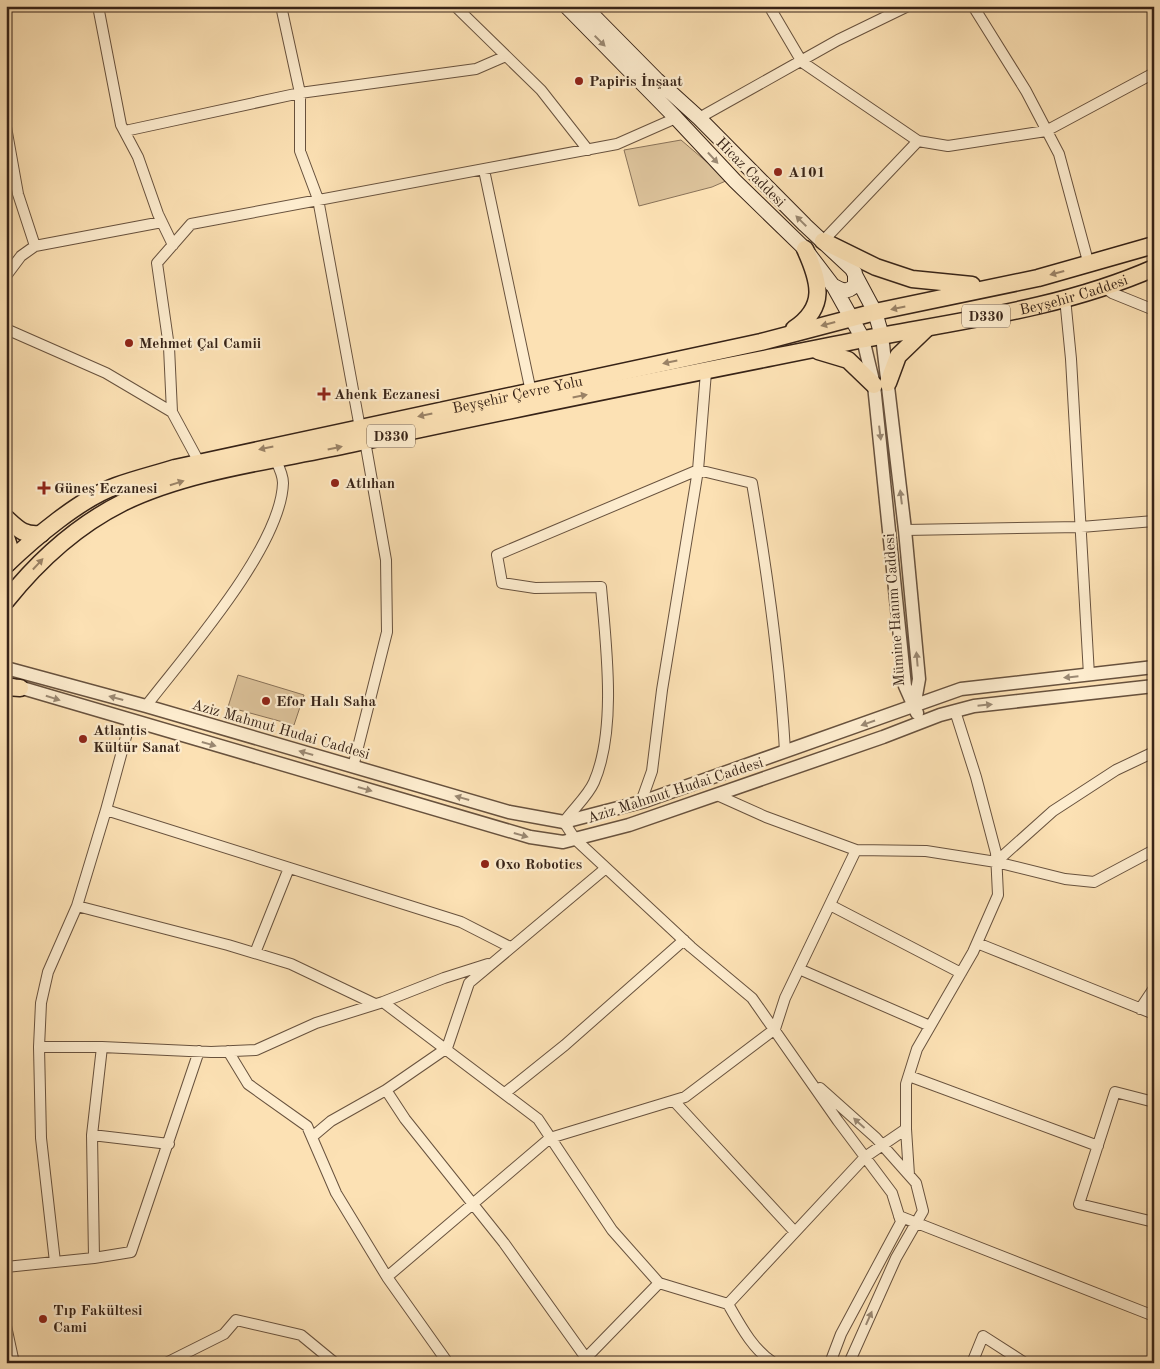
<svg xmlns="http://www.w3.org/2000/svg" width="1160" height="1369" viewBox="0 0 1160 1369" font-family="'Old Standard TT',serif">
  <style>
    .green { fill: #dbc199; stroke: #897258 }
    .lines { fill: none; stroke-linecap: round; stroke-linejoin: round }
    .minor-casing { stroke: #68523e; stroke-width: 12 }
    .tertiary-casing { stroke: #68523e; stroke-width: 15 }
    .secondary-casing { stroke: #372317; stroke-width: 16 }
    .trunk-casing { stroke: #372317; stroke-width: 19 }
    .minor { stroke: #fdecce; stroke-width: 10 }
    .tertiary { stroke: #fdecce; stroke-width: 12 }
    .secondary { stroke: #fdecce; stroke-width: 14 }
    .trunk { stroke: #fce1b4; stroke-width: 16 }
    .oneway { fill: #9a8872 }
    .oneway2 { fill: #9a8266 }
    .poi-dot { fill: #8f2418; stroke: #fdecce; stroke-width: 2 }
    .labels { text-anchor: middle; stroke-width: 4.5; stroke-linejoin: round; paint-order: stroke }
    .shield { fill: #fdecce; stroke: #725f4e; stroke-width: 1 }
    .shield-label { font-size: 14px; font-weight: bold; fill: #372317 }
    .poi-label { font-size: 15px; font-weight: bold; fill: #372317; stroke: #fdecce; text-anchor: start }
    .street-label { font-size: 15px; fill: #372317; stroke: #fdecce }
  </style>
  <rect width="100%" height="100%" fill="#fce1b4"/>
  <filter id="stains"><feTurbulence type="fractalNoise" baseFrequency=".004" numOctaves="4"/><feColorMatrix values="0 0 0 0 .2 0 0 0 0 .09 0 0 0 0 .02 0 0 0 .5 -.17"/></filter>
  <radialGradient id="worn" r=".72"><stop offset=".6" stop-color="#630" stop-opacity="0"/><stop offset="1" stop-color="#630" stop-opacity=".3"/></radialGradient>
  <path class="green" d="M 681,140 L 728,180 L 712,187 L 639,206 L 624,150 Z
    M 238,675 L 304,695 L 294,725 L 228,707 Z"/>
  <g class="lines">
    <defs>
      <path id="minor" d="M 98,6 L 121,125 L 138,157 L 158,214 L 173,245
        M 455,6 L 541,90 L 588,150
        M 769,6 L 802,62 L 918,141 L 948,146 L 1046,131 L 1154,73
        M 973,6 L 1026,91 L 1059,154 L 1089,265
        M 699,118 L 838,40 L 908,6
        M 6,127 L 18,194 L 35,246 L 21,256 L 6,276
        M 125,131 L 300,93 L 281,6
        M 484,170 L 531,392
        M 823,241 L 918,141
        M 35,246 L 162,222
        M 1104,287 L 1112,293 L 1154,310
        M 1065,298 L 1071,359 L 1089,675
        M 6,329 L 106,373 L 172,412 L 199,462
        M 172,412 L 169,347 L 157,263 L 191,224 L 617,144 L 676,118
        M 360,428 L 318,199 L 300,151 L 300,93 L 476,69 L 506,56
        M 905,530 L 1081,527 L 1154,521
        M 146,706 C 186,654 281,547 283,483 C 283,476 279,467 276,461
        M 785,751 C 780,661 767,571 752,483 L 698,470 L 497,555 L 502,583 L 535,588 L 601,587 C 606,645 617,729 594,782 C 588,796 573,809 564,822 L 575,839 L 691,947 L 752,998 L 838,1121 L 892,1193 L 901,1222 L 841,1334 L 830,1363
        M 1154,752 L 1116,770 L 1053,811 L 996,862 L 1065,879 L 1094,882 L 1154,850
        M 353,767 L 387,632 L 386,560 L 365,441
        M 717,795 L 766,817 L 856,850
        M 641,802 L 652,771 L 662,690 L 698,470 L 706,372
        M 106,810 L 130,722
        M 830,905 L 961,973
        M 77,906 L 48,972 L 41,1003 L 39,1047 L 102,1047
        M 977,943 L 1154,1014
        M 255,953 L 289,868
        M 799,969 L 930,1026
        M 383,1002 L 444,978 L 488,964
        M 375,1004 L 291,964 L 228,945 L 77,906 L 106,810 L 461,922 L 510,947
        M 1140,1009 L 1154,988
        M 39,1047 L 41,1138 L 55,1262
        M 228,1051 L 248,1084 L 307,1126 L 336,1193 L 387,1277 L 448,1363
        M 909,1076 L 1098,1146
        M 820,1088 L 876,1138 L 916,1183 L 923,1211 L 896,1258 L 849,1363
        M 505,1093 L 565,1045 L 684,940
        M 674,1101 L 794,1231
        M 1154,1102 L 1115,1092 L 1079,1204 L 1154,1222
        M 906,1129 L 906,1084 L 917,1049 L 973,952 L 998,895 L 996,853 L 976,777 L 955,711
        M 92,1135 L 169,1144
        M 312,1137 L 331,1121 L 386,1090
        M 899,1216 L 1154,1316
        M 94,1258 L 131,1252 L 199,1051
        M 6,1267 L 94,1258 L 92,1135 L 102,1047 L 211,1052 L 256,1050 L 316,1023 L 383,1002 L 538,1119 L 612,1230 L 659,1283 L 586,1358 L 504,1243 L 405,1119 L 386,1090 L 447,1048 L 469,983 L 606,868
        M 387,1277 L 550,1138 L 685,1097 L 775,1029 L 785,998 L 856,850 L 926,851 L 996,862
        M 659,1283 L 728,1304 C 740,1325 753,1350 774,1363
        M 728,1304 L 865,1157 L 906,1129 L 909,1175
        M 6,1326 L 14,1363
        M 166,1363 L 224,1334 L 236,1320 L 301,1335 L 335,1363
        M 972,1363 L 983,1336 L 1025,1363"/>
      <path id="tertiary" d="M 882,336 L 905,530 L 919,679 L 914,707
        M 863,339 L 874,385 L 905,686 L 917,713
        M 6,668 L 146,706 L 509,812 L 564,822 L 645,801 L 961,689 L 1154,667
        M 12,685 L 530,837 L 563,842 L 629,825 L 883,737 L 940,715 L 974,706 L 1154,686"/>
      <path id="secondary" d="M 566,6 L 676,118 L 735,181 L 805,249 L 834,287 L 863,339
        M 584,6 L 657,80 L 699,118 L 805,225 L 852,269 L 875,312 L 882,336
        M 832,285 C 841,290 847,294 855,285 L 855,273"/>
      <g id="trunk">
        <path d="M 823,241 L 876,267 L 912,279 L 972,285"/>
        <path d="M 794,329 C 827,307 820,282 805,249"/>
        <path d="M 818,351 L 848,360 L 874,385"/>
        <path d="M 888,383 L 898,356 L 926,329"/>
        <path d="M 6,518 C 18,529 24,536 41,534"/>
        <path d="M 6,537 L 11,552 L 9,562"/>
        <path id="s1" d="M 6,565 C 34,538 80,499 116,486 C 135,479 156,474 175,468 L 761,342 L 875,312 L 1038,278 L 1154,245"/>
        <path id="s2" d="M 6,601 C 38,561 76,526 122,503 C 189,470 278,460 351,444 C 520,407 689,374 859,340 C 957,321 1061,309 1154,268"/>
        <path d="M 6,687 L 20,688"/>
      </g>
    </defs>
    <use href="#minor" class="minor-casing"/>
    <use href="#tertiary" class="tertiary-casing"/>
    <use href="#secondary" class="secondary-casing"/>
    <use href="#trunk" class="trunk-casing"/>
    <use href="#minor" class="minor"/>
    <use href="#tertiary" class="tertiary"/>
    <use href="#secondary" class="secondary"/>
    <use href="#trunk" class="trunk"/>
  </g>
  <defs><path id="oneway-solid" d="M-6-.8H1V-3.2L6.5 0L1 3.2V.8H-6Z" transform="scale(1.25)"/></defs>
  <g class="oneway">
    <use href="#oneway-solid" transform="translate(600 41) rotate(45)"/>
    <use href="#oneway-solid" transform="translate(713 158) rotate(47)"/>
    <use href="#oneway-solid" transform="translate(801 221) rotate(-135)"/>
    <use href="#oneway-solid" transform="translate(880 433) rotate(83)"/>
    <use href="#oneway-solid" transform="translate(901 497) rotate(-97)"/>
    <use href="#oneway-solid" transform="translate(917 659) rotate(-95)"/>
    <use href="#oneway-solid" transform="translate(1071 677) rotate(174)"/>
    <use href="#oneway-solid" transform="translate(53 698) rotate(17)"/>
    <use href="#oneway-solid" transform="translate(116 698) rotate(-165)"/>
    <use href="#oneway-solid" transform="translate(985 705) rotate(-6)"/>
    <use href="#oneway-solid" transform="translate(868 723) rotate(161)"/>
    <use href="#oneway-solid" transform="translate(209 744) rotate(16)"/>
    <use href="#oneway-solid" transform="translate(306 753) rotate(-164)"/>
    <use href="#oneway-solid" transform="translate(365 789) rotate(16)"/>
    <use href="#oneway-solid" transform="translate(462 798) rotate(-164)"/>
    <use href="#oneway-solid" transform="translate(521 835) rotate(16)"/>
    <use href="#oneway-solid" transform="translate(859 1123) rotate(-138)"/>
    <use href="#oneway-solid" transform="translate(869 1318) rotate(-66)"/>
  </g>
  <g class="oneway2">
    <use href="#oneway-solid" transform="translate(1057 273) rotate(165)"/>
    <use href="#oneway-solid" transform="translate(898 308) rotate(168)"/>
    <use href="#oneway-solid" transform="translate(828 324) rotate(165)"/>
    <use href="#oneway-solid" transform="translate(670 362) rotate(168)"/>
    <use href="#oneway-solid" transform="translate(580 396) rotate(-11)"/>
    <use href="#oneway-solid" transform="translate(425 415) rotate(168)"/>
    <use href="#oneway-solid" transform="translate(266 448) rotate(168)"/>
    <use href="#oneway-solid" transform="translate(335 448) rotate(-12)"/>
    <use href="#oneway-solid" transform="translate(177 483) rotate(-18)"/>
    <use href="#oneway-solid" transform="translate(38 564) rotate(-47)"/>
  </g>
  <g class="poi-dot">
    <circle cx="579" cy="81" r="5"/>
    <circle cx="778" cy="172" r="5"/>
    <circle cx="129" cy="343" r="5"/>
    <path d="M321.5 386.5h5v5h5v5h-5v5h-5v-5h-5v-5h5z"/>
    <circle cx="335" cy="483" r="5"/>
    <path d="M41.5 480.5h5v5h5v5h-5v5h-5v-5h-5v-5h5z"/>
    <circle cx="266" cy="701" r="5"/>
    <circle cx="83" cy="739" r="5"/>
    <circle cx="485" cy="864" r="5"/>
    <circle cx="43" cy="1319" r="5"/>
  </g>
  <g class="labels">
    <g class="shield">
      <rect x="962" y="304.5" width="48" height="23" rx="4"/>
      <rect x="367" y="424.5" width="48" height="23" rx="4"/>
    </g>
    <g class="shield-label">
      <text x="986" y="321">D330</text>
      <text x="391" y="441">D330</text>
    </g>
    <g class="poi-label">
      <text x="589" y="86">Papiris İnşaat</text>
      <text x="788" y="177">A101</text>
      <text x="139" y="348">Mehmet Çal Camii</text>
      <text x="334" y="399">Ahenk Eczanesi</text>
      <text x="345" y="488">Atlıhan</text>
      <text x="54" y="493">Güneş Eczanesi</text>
      <text x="276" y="706">Efor Halı Saha</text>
      <text x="93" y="735">Atlantis<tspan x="93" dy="17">Kültür Sanat</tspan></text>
      <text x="495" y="869">Oxo Robotics</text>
      <text x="53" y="1315">Tıp Fakültesi<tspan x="53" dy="17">Cami</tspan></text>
    </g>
    <g class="street-label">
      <text transform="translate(751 172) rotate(45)" y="5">Hicaz Caddesi</text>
      <text dy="5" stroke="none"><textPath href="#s2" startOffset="1128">Beyşehir Caddesi</textPath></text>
      <text dy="5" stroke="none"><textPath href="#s1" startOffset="548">Beyşehir Çevre Yolu</textPath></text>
      <text transform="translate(894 610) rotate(-94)" y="5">Mümine Hanım Caddesi</text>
      <text transform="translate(281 729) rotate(16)" y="5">Aziz Mahmut Hudai Caddesi</text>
      <text transform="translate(675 790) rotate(-18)" y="5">Aziz Mahmut Hudai Caddesi</text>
    </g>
  </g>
  <rect width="1160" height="1369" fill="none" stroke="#fce1b4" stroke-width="25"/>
  <rect x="8" y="8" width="1145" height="1354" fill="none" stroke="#372317" stroke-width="2.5"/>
  <rect x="12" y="12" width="1135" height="1344" fill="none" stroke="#372317"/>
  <rect width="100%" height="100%" filter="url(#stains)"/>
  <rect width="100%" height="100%" fill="url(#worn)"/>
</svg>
